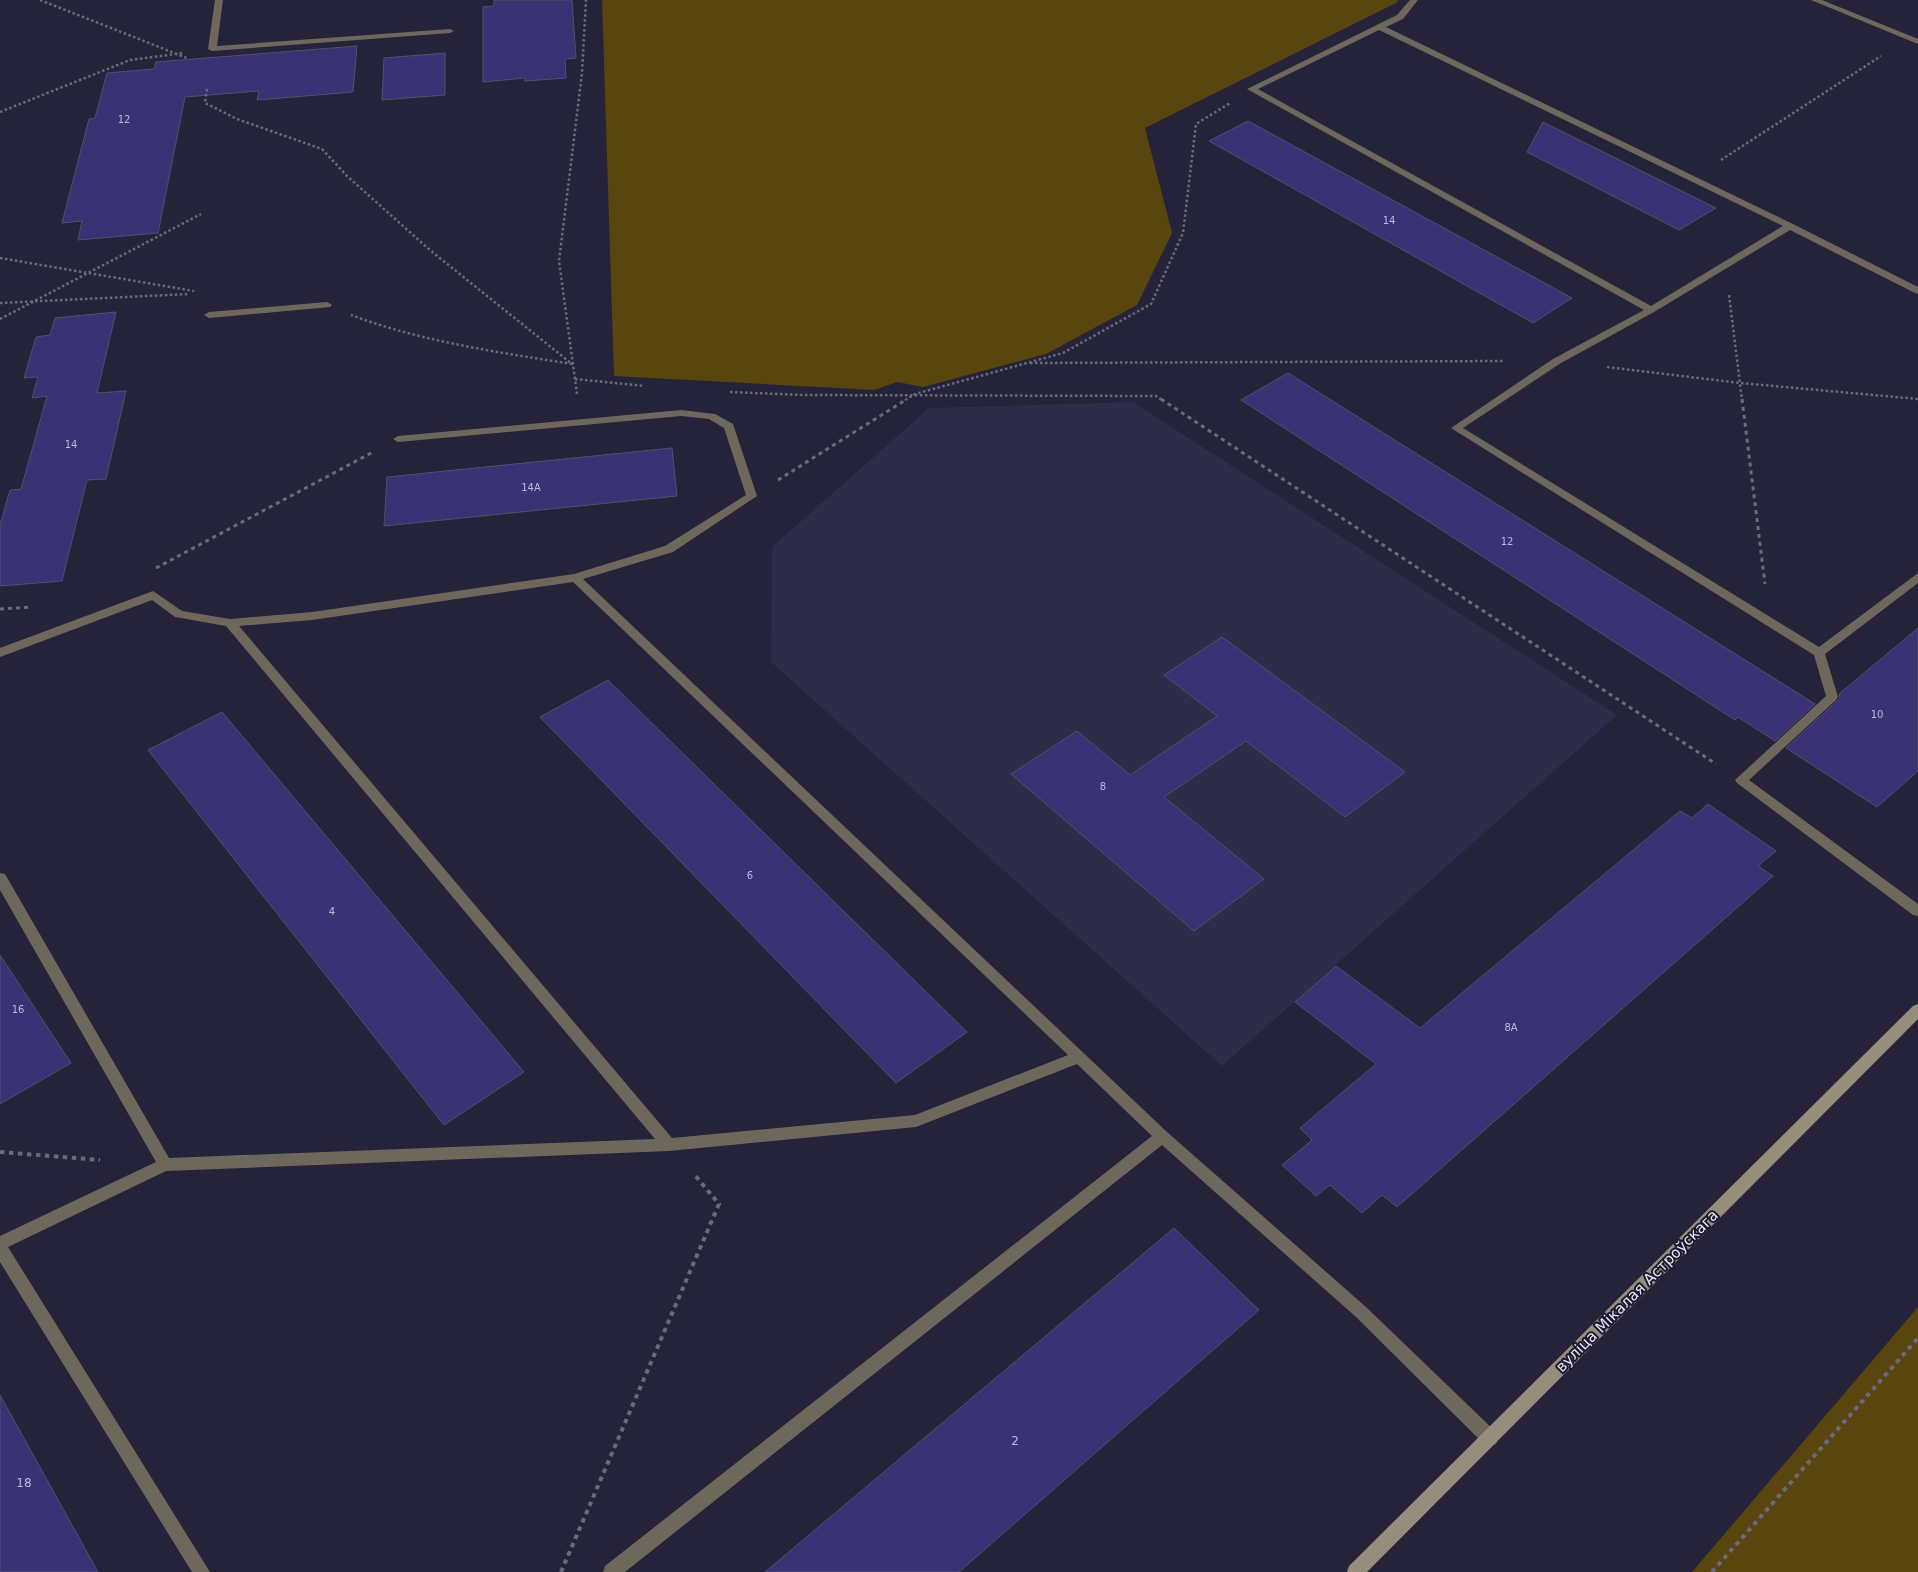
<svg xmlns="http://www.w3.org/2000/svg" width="1918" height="1572" viewBox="0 0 1918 1572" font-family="'DejaVu Sans',sans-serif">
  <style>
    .built { fill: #2e2c49 }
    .green { fill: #59450e }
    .building { fill: #3a3275; stroke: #52516c }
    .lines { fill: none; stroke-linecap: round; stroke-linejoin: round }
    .path-far2 { stroke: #6a6a7e; stroke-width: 2.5; stroke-dasharray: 2.5 2.5; stroke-linecap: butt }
    .path-far1 { stroke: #6a6a7e; stroke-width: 3; stroke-dasharray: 4 4; stroke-linecap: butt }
    .path { stroke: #6a6a7e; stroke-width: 4; stroke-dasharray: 4.5 4.5; stroke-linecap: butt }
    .lane { fill: #6e685c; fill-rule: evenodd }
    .secondary { fill: #968e7b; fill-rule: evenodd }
    .labels { text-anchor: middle; stroke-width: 4; stroke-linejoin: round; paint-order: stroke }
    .number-label { font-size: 10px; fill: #bdbbd8 }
    .near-number-label { font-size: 12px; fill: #bdbbd8 }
    .near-street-label { font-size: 15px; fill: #e9e9f9; stroke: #1b1930 }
  </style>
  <rect width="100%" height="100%" fill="#24233a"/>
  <path class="built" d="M 1133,402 L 1617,715 L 1222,1066 L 771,662 L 772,547 L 929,408 Z"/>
  <path class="green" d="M 602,0 L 1397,0 L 1398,2 L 1145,128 L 1172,233 L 1137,305 L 1046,354 L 923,387 L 897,382 L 874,390 L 614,376 Z
    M 1918,1307 L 1918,1572 L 1692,1572 Z"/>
  <path class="building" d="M 494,0 L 572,0 L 576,58 L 565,59 L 566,78 L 525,81 L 525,78 L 483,82 L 483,7 L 494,6 Z
    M 357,46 L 353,92 L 257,100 L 259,91 L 185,97 L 158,233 L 78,240 L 82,221 L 62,223 L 89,119 L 95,118 L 107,73 L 154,69 L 156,62 Z
    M 445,53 L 445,95 L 382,100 L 384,58 Z
    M 1248,121 L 1572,298 L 1533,323 L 1209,141 Z
    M 1543,122 L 1716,208 L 1679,230 L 1527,152 Z
    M 116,312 L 97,393 L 126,391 L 106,479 L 87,480 L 62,581 L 0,586 L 0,525 L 10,490 L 21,489 L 47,396 L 32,398 L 38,377 L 24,378 L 36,337 L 50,335 L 55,318 Z
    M 1288,373 L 1815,704 L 1775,741 L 1738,717 L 1735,720 L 1241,400 Z
    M 672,448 L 677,496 L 384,526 L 387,477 Z
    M 1918,628 L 1918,771 L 1877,807 L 1786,748 L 1837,701 L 1840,698 L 1839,694 Z
    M 1222,637 L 1405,772 L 1345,817 L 1246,741 L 1164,797 L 1264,879 L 1194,931 L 1011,774 L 1077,731 L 1130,775 L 1217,716 L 1164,675 Z
    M 608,680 L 967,1032 L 896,1083 L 540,717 Z
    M 222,712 L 524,1072 L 444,1125 L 148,750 Z
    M 1708,804 L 1776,851 L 1758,866 L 1773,876 L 1397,1207 L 1382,1195 L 1362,1213 L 1330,1185 L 1316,1196 L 1282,1165 L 1312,1140 L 1300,1128 L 1376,1064 L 1295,1002 L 1336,966 L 1420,1028 L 1680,811 L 1692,818 Z
    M 0,955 L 71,1063 L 0,1104 Z
    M 1174,1228 L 1259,1310 L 959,1572 L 765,1572 Z
    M 0,1395 L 98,1572 L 0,1572 Z"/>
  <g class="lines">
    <path class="path-far2" d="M 40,0 L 187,58
      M 207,89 L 205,103 L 237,119 L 322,149 L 347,176 L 431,251 L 572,364 C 497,352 423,342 351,315
      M 0,112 L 130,60 L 184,53
      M 1721,160 L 1881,56
      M 0,258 L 194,291
      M 1729,295 L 1742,400
      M 0,303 L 189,294
      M 0,319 L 201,214
      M 1030,363 L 1504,361
      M 1607,367 L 1740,383 L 1918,399
      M 575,379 L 644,386
      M 730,392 L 803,395 L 1156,396 L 1162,400
      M 577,394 L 559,261 L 582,73 L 586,0
      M 905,400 L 915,394 L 1063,353 L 1151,304 L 1183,233 L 1196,124 L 1230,103"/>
    <path class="path-far1" d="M 1161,399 L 1716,764
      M 1742,399 L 1765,584
      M 778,480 L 907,399
      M 156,568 L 373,452
      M 0,609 L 31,607"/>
    <path class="path" d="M 0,1152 L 100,1160
      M 561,1572 L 719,1204 L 694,1174
      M 1712,1572 L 1918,1338"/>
    <path class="lane" d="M 215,0 L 223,0 L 217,46 L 450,29 L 454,31 L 450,33 L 212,51 L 208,49 Z
      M 1410,0 L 1418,0 L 1403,19 L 1386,27 L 1793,224 L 1918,287 L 1918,294 L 1915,293 L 1790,230 L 1654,312 L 1561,363 L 1463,428 L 1819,647 L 1918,573 L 1918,583 L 1825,654 L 1838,697 L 1836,700 L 1749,780 L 1918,904 L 1918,916 L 1913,915 L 1737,783 L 1735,780 L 1826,696 L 1814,655 L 1451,428 L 1553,359 L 1644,310 L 1247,89 L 1397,15 ZM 1379,30 L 1783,226 L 1651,306 L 1258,89 Z
      M 1811,0 L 1822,0 L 1918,39 L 1918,44 Z
      M 327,302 L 332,305 L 330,307 L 209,318 L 204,315 L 209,312 Z
      M 681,410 L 715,414 L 733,424 L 757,496 L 673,552 L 583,579 L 1167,1132 L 1366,1307 L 1496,1432 L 1498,1438 L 1496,1444 L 1490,1446 L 1484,1444 L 1356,1317 L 1162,1145 L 625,1572 L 603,1572 L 605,1566 L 1152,1136 L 1077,1064 L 916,1127 L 669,1151 L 166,1171 L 8,1247 L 210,1572 L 192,1572 L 0,1262 L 0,1236 L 156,1162 L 0,890 L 0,873 L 5,874 L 169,1158 L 655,1139 L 226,626 L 175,617 L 152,600 L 0,657 L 0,648 L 153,591 L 182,611 L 230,619 L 312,612 L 574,574 L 665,546 L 746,495 L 724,428 L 709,419 L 681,416 L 398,442 L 393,439 L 398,436 ZM 573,582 L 1068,1055 L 915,1115 L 672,1138 L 239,626 L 312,620 Z"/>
    <path class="secondary" d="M 1918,1004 L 1918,1019 L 1367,1572 L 1347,1572 L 1349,1566 L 1913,1006 Z"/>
  </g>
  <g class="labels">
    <g class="number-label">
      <text x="124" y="123">12</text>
      <text x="1389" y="224">14</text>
      <text x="71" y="448">14</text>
      <text x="531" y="491">14А</text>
      <text x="1507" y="545">12</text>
      <text x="1877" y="718">10</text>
      <text x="1103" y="790">8</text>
      <text x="750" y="879">6</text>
      <text x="332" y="915">4</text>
      <text x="18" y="1013">16</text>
      <text x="1511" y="1031">8А</text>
    </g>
    <g class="near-number-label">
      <text x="1015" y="1445">2</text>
      <text x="24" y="1487">18</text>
    </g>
    <g class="near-street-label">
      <text transform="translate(1637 1291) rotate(-45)" y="5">вуліца Мікалая Астроўскага</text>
    </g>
  </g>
</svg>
